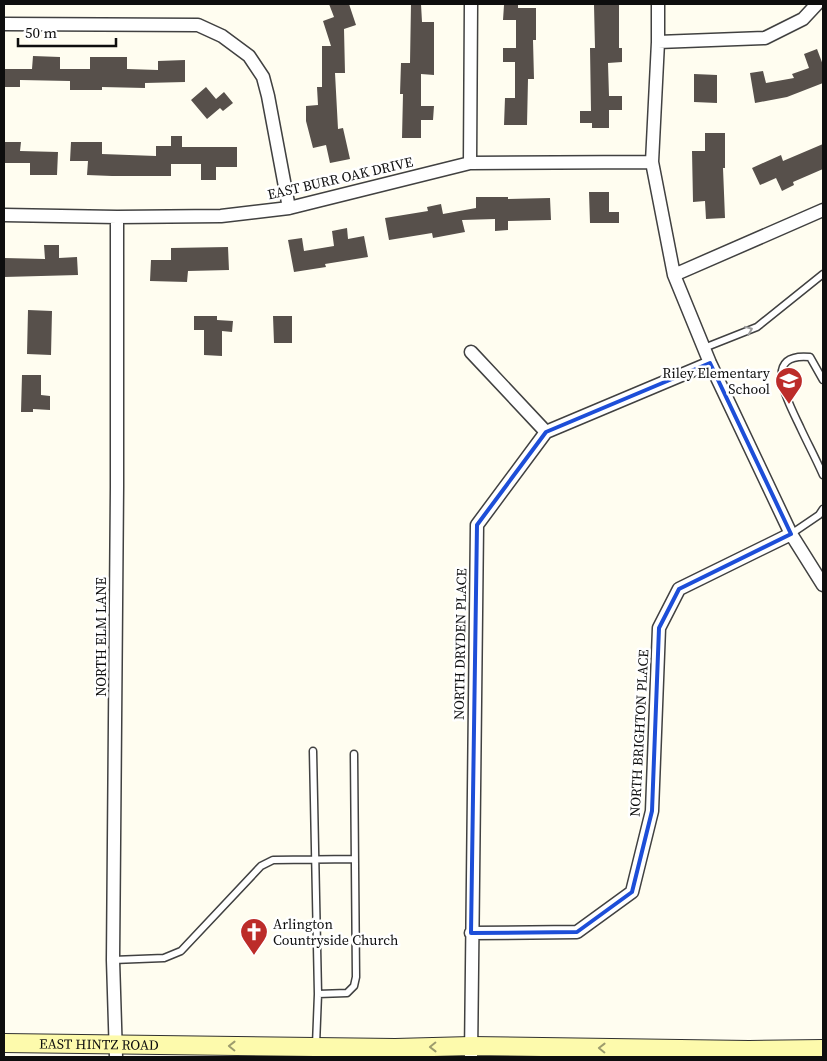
<svg xmlns="http://www.w3.org/2000/svg" width="827" height="1061" viewBox="0 0 827 1061" font-family="'Source Serif 4',serif">
  <style>
    .building { fill: #57504b }
    .lines { fill: none; stroke-linecap: round; stroke-linejoin: round }
    .service-casing { stroke: #414141; stroke-width: 9 }
    .minor-casing { stroke: #414141; stroke-width: 15 }
    .secondary-casing { stroke: #303030; stroke-width: 20 }
    .service { stroke: #fff; stroke-width: 6 }
    .minor { stroke: #fff; stroke-width: 12 }
    .secondary { stroke: #fdfaac; stroke-width: 18 }
    .oneway { stroke: #9f9f9f }
    .oneway2 { stroke: #9d9c6d }
    .marked { fill: none; stroke: #1d4ed8; stroke-width: 4; stroke-linejoin: round }
    .labels { text-anchor: middle; stroke-width: 5; stroke-linejoin: round; paint-order: stroke }
    .street-label { font-size: 14px; fill: #0e0e0e; stroke: #fff }
    .poi-label { font-size: 14px; fill: #0e0e0e; stroke: #fff; text-anchor: end }
  </style>
  <rect width="100%" height="100%" fill="#fffdf0"/>
  <path class="building" d="M 329,4 L 349,4 L 356,25 L 344,29 L 345,73 L 335,73 L 338,129 L 343,128 L 350,159 L 330,163 L 326,145 L 313,148 L 306,121 L 306,106 L 318,105 L 317,87 L 322,87 L 322,46 L 331,46 L 323,21 L 334,17 Z
    M 411,4 L 421,4 L 422,22 L 434,22 L 434,75 L 421,74 L 421,106 L 434,106 L 433,120 L 421,120 L 421,138 L 402,138 L 403,94 L 400,94 L 401,63 L 410,63 Z
    M 504,5 L 518,5 L 518,8 L 536,8 L 536,40 L 533,40 L 534,79 L 528,79 L 527,125 L 504,125 L 505,98 L 515,98 L 515,62 L 503,62 L 503,48 L 516,48 L 516,20 L 503,20 Z
    M 594,5 L 619,5 L 619,48 L 622,48 L 622,62 L 608,63 L 609,96 L 622,96 L 622,110 L 609,110 L 609,128 L 592,128 L 592,123 L 580,123 L 580,111 L 591,111 L 590,48 L 595,48 Z
    M 817,49 L 823,65 L 823,83 L 787,97 L 755,103 L 750,73 L 763,71 L 766,83 L 794,78 L 792,74 L 809,68 L 804,54 Z
    M 33,56 L 60,57 L 60,69 L 90,69 L 90,57 L 127,57 L 127,69 L 158,70 L 158,61 L 185,60 L 185,82 L 145,83 L 145,88 L 102,87 L 102,90 L 70,90 L 70,81 L 20,80 L 20,87 L 4,87 L 4,69 L 32,69 Z
    M 694,74 L 717,75 L 717,103 L 694,102 Z
    M 206,87 L 216,99 L 224,92 L 233,103 L 223,111 L 220,108 L 207,119 L 191,100 Z
    M 705,133 L 725,133 L 725,168 L 723,168 L 725,218 L 706,219 L 705,201 L 693,202 L 692,151 L 705,151 Z
    M 171,136 L 182,136 L 182,147 L 237,147 L 237,167 L 216,167 L 216,180 L 201,180 L 201,164 L 171,164 L 171,176 L 112,176 L 87,175 L 88,161 L 70,161 L 71,142 L 102,142 L 102,154 L 156,156 L 156,146 L 171,146 Z
    M 4,142 L 21,142 L 20,151 L 58,152 L 57,175 L 30,175 L 30,163 L 4,163 Z
    M 823,144 L 823,169 L 793,182 L 794,185 L 782,191 L 776,178 L 760,185 L 752,168 L 781,155 L 783,161 Z
    M 589,192 L 609,192 L 609,212 L 619,212 L 619,223 L 590,223 Z
    M 476,197 L 508,197 L 508,199 L 550,198 L 551,220 L 508,221 L 508,230 L 495,231 L 495,219 L 462,220 L 465,232 L 433,238 L 432,233 L 389,240 L 385,218 L 428,211 L 427,207 L 441,204 L 443,214 L 476,208 Z
    M 347,228 L 348,239 L 364,236 L 368,257 L 325,264 L 326,267 L 294,272 L 288,240 L 302,238 L 304,251 L 334,246 L 332,231 Z
    M 44,245 L 59,245 L 59,258 L 77,257 L 78,275 L 4,277 L 4,258 L 45,259 Z
    M 228,247 L 229,270 L 188,271 L 187,282 L 150,281 L 151,260 L 171,260 L 171,248 Z
    M 28,310 L 52,311 L 51,355 L 27,354 Z
    M 194,316 L 217,316 L 217,320 L 233,321 L 232,332 L 222,331 L 222,356 L 204,355 L 204,330 L 194,330 Z
    M 273,316 L 292,316 L 292,343 L 274,343 Z
    M 22,375 L 41,375 L 41,395 L 50,396 L 50,410 L 33,409 L 33,412 L 21,412 Z"/>
  <g class="lines">
    <defs>
      <path id="service" d="M 704,348 L 757,327 L 823,274
        M 823,380 L 810,357 C 759,352 790,405 801,429 C 808,444 816,459 823,475
        M 791,534 L 819,515 L 823,509
        M 313,751 L 318,994 L 316,1045
        M 113,960 L 164,958 L 181,951 L 261,866 L 273,860 L 355,859
        M 318,994 L 347,993 L 354,986 L 356,977 L 354,754"/>
      <path id="minor" d="M 658,4 L 658,42 L 652,162 L 674,275 L 710,363 L 791,534 L 823,585
        M 4,24 L 198,25 L 222,36 L 249,56 L 263,77 L 268,96 L 289,208
        M 658,42 L 765,38 L 803,19 L 817,4
        M 470,163 L 471,4
        M 4,215 L 117,217 L 221,216 L 289,208 L 470,163 L 652,162
        M 674,275 L 823,210
        M 471,352 L 546,432
        M 471,933 L 577,932 L 632,892 L 652,811 L 659,628 L 679,589 L 791,534
        M 116,1057 L 113,960 L 117,487 L 117,217
        M 471,1057 L 477,525 L 546,432 L 710,363"/>
      <g id="secondary">
        <path id="s1" d="M 4,1043 L 395,1048 L 471,1046 L 749,1050 L 823,1049"/>
      </g>
    </defs>
    <use href="#service" class="service-casing"/>
    <use href="#minor" class="minor-casing"/>
    <use href="#secondary" class="secondary-casing"/>
    <use href="#service" class="service"/>
    <use href="#minor" class="minor"/>
    <use href="#secondary" class="secondary"/>
  </g>
  <defs><path id="oneway-chevron" d="M-2-3.5L2.5 0L-2 3.5" fill="none" stroke-width="1.6" stroke-linecap="round" stroke-linejoin="round" transform="scale(1.25)"/></defs>
  <use class="oneway" href="#oneway-chevron" transform="translate(749 330) rotate(-22)"/>
  <g class="oneway2">
    <use href="#oneway-chevron" transform="translate(232 1046) rotate(-179)"/>
    <use href="#oneway-chevron" transform="translate(433 1047) rotate(179)"/>
    <use href="#oneway-chevron" transform="translate(602 1048) rotate(-179)"/>
  </g>
  <path class="marked" d="M 710,363 L 791,534 L 679,589 L 659,628 L 652,811 L 632,892 L 577,932 L 471,933 L 477,525 L 546,432 Z"/>
  <defs>
    <symbol id="school-pin" viewBox="-11 -11 22 30"><path d="M0 17L-7.5 6A9.5 9.5 0 1 1 7.5 6Z" fill="#bc2c29" stroke="#fff"/><path d="M0-5L7-2L0 1L-7-2ZM-4 1L0 2.5L4 1V4Q0 6-4 4Z" fill="#fff"/></symbol>
    <symbol id="church-pin" viewBox="-11 -11 22 30"><path d="M0 17L-7.5 6A9.5 9.5 0 1 1 7.5 6Z" fill="#bc2c29" stroke="#fff"/><path d="M-1.2-6h2.4v3.5h3.3v2.4h-3.3V6h-2.4V-.1h-3.3v-2.4h3.3Z" fill="#fff"/></symbol>
  </defs>
  <g fill-rule="evenodd">
    <use href="#school-pin" x="773" y="365" width="32" height="43"/>
    <use href="#church-pin" x="238" y="916" width="32" height="43"/>
  </g>
  <g class="labels">
    <g class="street-label">
      <text transform="translate(340 178) rotate(-13)" y="5">EAST BURR OAK DRIVE</text>
      <text transform="translate(101 637) rotate(-90)" y="5">NORTH ELM LANE</text>
      <text transform="translate(460 644) rotate(-89)" y="5">NORTH DRYDEN PLACE</text>
      <text transform="translate(639 733) rotate(-87)" y="5">NORTH BRIGHTON PLACE</text>
      <text dy="5" stroke="none"><textPath href="#s1" startOffset="95">EAST HINTZ ROAD</textPath></text>
    </g>
    <g class="poi-label">
      <text x="770" y="378">Riley Elementary<tspan x="770" dy="16">School</tspan></text>
      <text x="273" y="929" text-anchor="start">Arlington<tspan x="273" dy="16">Countryside Church</tspan></text>
    </g>
  </g>
  <rect width="827" height="1061" fill="none" stroke="#0e0e0e" stroke-width="10"/>
  <path d="M18 38v8h98v-8" fill="none" stroke="#0e0e0e" stroke-width="2.5"/>
  <text x="25" y="38" font-size="15" fill="#0e0e0e" stroke="#ffffff" stroke-width="4" paint-order="stroke">50 m</text>
</svg>
